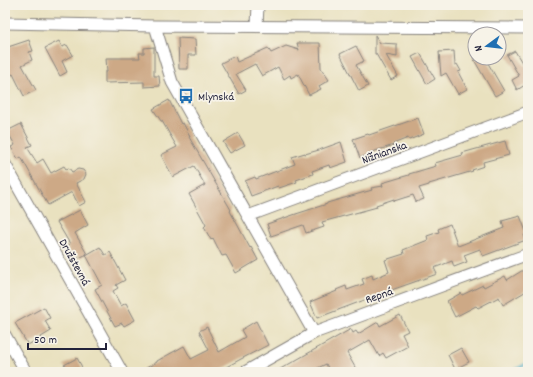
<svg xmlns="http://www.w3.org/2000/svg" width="533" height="377" viewBox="0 0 533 377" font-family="Dekko,sans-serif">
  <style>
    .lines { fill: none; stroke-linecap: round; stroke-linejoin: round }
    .stream { stroke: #49aec9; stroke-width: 3 }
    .building { fill: #cda986 }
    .minor-casing { stroke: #86827d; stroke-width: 13 }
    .minor { stroke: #fff; stroke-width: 11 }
    .labels { text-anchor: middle; stroke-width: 3.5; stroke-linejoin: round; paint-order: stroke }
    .poi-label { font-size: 12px; fill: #22223b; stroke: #f7f3e8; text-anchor: start }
    .street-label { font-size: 12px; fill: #22223b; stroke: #f7f3e8 }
  </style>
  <rect width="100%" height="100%" fill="#f7f3e8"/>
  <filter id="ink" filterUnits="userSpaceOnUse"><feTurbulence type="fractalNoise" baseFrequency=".025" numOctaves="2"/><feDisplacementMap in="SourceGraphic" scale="8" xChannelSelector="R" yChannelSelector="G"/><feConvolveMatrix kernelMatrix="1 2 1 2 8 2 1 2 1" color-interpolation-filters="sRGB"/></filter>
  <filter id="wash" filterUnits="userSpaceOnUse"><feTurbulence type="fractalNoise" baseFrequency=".012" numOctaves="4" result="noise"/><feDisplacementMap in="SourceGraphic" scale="16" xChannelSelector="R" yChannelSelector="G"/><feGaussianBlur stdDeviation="0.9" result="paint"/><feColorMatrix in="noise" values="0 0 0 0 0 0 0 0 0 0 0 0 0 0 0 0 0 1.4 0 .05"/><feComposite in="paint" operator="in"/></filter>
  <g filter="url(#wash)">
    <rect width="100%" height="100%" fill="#e9e1bf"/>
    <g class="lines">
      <path class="stream" d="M 511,372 L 528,363"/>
    </g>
    <g id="blocks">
      <path class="building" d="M 375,35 L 380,43 L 397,44 L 397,57 L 386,55 L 398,76 L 391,80 L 376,54 L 375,54 Z
        M 178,38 L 195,39 L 196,55 L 188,55 L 188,69 L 179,69 Z
        M 29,40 L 33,51 L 29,52 L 32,60 L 22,65 L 36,90 L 24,96 L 13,74 L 5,78 L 5,69 L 9,67 L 5,57 L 5,48 Z
        M 59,41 L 62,47 L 67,45 L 73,55 L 62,61 L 67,72 L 60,76 L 45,48 Z
        M 297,43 L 320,43 L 321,68 L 329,80 L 319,86 L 321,89 L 309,95 L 298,74 L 291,78 L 290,75 L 284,79 L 278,67 L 262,76 L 255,64 L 236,74 L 246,90 L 239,94 L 221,63 L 235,56 L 237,62 L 268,48 L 271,53 L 286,46 L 299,50 Z
        M 356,46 L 364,61 L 356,65 L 368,86 L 359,91 L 340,54 Z
        M 154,47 L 154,76 L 159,76 L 160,86 L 144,87 L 144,82 L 105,83 L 105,72 L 107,72 L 106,58 L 140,58 L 139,53 L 144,53 L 144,48 Z
        M 454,51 L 455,65 L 457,64 L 461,71 L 458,72 L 467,89 L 458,94 L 446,73 L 441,76 L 439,52 Z
        M 515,51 L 524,66 L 528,64 L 528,91 L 525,85 L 517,90 L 512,80 L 519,76 L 507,55 Z
        M 420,53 L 435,79 L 427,84 L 412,57 Z
        M 473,58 L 485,58 L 504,91 L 495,96 Z
        M 169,100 L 181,124 L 183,123 L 190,136 L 189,137 L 231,210 L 230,211 L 250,248 L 251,247 L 258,260 L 236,273 L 226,255 L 222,256 L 213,238 L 211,240 L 204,227 L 206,225 L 189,194 L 205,185 L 194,166 L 173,177 L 161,155 L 177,147 L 162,121 L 161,121 L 153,109 Z
        M 418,118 L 424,134 L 409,140 L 408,138 L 393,144 L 394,145 L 369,153 L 369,154 L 360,158 L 353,139 L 368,134 L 369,135 Z
        M 21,124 L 32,145 L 27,147 L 37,163 L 43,159 L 51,173 L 64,166 L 66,169 L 69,168 L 72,172 L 78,169 L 83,170 L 86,174 L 84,179 L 76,183 L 86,202 L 79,206 L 72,192 L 48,205 L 21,157 L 18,159 L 11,147 L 15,145 L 7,131 Z
        M 238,133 L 245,145 L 230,153 L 223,142 Z
        M 505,141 L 509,155 L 483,162 L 484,166 L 472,170 L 473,171 L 429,184 L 429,185 L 419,188 L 424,199 L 416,202 L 413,195 L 394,201 L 394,199 L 376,205 L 377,207 L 322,222 L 324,227 L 306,233 L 303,225 L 271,236 L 267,224 L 296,214 L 327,204 L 327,203 L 372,190 L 371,188 L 383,186 L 382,183 L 409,175 L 409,174 L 436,166 L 435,163 L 463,155 L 462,153 Z
        M 341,142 L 347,162 L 330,168 L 329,165 L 312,171 L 313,174 L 296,180 L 297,182 L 279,188 L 278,186 L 251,196 L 245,181 L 255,177 L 256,179 L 295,164 L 292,157 L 305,153 L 305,154 L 319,150 Z
        M 80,210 L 88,225 L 75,233 L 87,254 L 79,258 L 77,254 L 72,256 L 67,246 L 70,244 L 57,222 Z
        M 520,216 L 527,234 L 524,235 L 526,240 L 483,256 L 480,249 L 464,255 L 467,262 L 454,267 L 452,261 L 434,268 L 437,274 L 383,293 L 317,318 L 310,302 L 337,291 L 336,290 L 346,286 L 347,290 L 364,284 L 362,279 L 372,275 L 373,279 L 389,272 L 385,260 L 404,254 L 403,250 L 428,240 L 427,236 L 439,232 L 438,229 L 450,224 L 458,246 L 504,228 L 502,221 Z
        M 100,247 L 105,255 L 110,252 L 125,280 L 116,285 L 118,288 L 113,291 L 121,306 L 126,303 L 135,320 L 124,326 L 122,323 L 115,326 L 95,289 L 102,285 L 86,255 Z
        M 528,267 L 528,290 L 503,305 L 499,297 L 478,308 L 476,306 L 455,317 L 447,301 L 461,293 L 462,295 L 483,285 L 484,287 L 505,276 L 507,280 Z
        M 44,307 L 50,318 L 45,321 L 51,331 L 28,345 L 15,323 Z
        M 400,315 L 408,331 L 402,334 L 408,346 L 386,358 L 383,353 L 379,356 L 370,340 L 347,353 L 356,369 L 350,372 L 330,372 L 326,364 L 310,372 L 275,372 L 351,329 L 353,333 L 356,331 L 358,334 L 378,322 L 380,326 Z
        M 256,321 L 268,345 L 241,359 L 217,372 L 139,372 L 157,362 L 157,361 L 184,346 L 191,359 L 209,350 L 199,331 L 207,327 L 219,352 L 245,337 L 241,330 Z
        M 461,348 L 469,362 L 455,369 L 448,355 Z
        M 77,358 L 82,367 L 81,368 L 83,372 L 67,372 L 64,365 Z"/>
    </g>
  </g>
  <g filter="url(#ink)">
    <use href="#blocks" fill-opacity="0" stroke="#86827d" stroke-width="1"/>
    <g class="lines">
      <defs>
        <path id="minor" d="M 5,23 L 155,26 L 528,28
          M 155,26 L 172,82 L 314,333
          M 257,26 L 258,5
          M 5,164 L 122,372
          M 248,216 L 528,112
          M 5,335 L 26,372
          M 245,372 L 314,333 L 528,254"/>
      </defs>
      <use href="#minor" class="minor-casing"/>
      <use href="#minor" class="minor"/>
    </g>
  </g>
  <defs>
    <symbol id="bus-bare" viewBox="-9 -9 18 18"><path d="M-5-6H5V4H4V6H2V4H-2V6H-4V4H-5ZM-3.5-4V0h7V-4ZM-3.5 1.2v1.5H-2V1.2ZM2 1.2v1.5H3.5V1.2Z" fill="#1f6fb2" stroke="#f7f3e8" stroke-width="2.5" paint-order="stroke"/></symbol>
  </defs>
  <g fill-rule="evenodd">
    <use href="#bus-bare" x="175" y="85" width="22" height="22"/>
  </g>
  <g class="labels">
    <g class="poi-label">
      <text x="198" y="100">Mlynská</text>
    </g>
    <g class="street-label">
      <text transform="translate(384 152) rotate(-20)" y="4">Nižnianska</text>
      <text transform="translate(75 262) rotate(61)" y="4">Družstevná</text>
      <text transform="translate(379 295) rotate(-20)" y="4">Repná</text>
    </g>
  </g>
  <rect width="533" height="377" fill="none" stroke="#f7f3e8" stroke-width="20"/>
  <g transform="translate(487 46) rotate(255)"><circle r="19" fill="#f7f3e8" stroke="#a29fa3"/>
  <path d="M0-3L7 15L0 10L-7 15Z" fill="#1f6fb2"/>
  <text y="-6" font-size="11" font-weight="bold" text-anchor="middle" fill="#22223b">N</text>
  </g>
  <path d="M28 343v6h78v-6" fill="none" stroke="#22223b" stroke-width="2"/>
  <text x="34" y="343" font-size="12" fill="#22223b" stroke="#f7f3e8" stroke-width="3" paint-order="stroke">50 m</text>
</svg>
